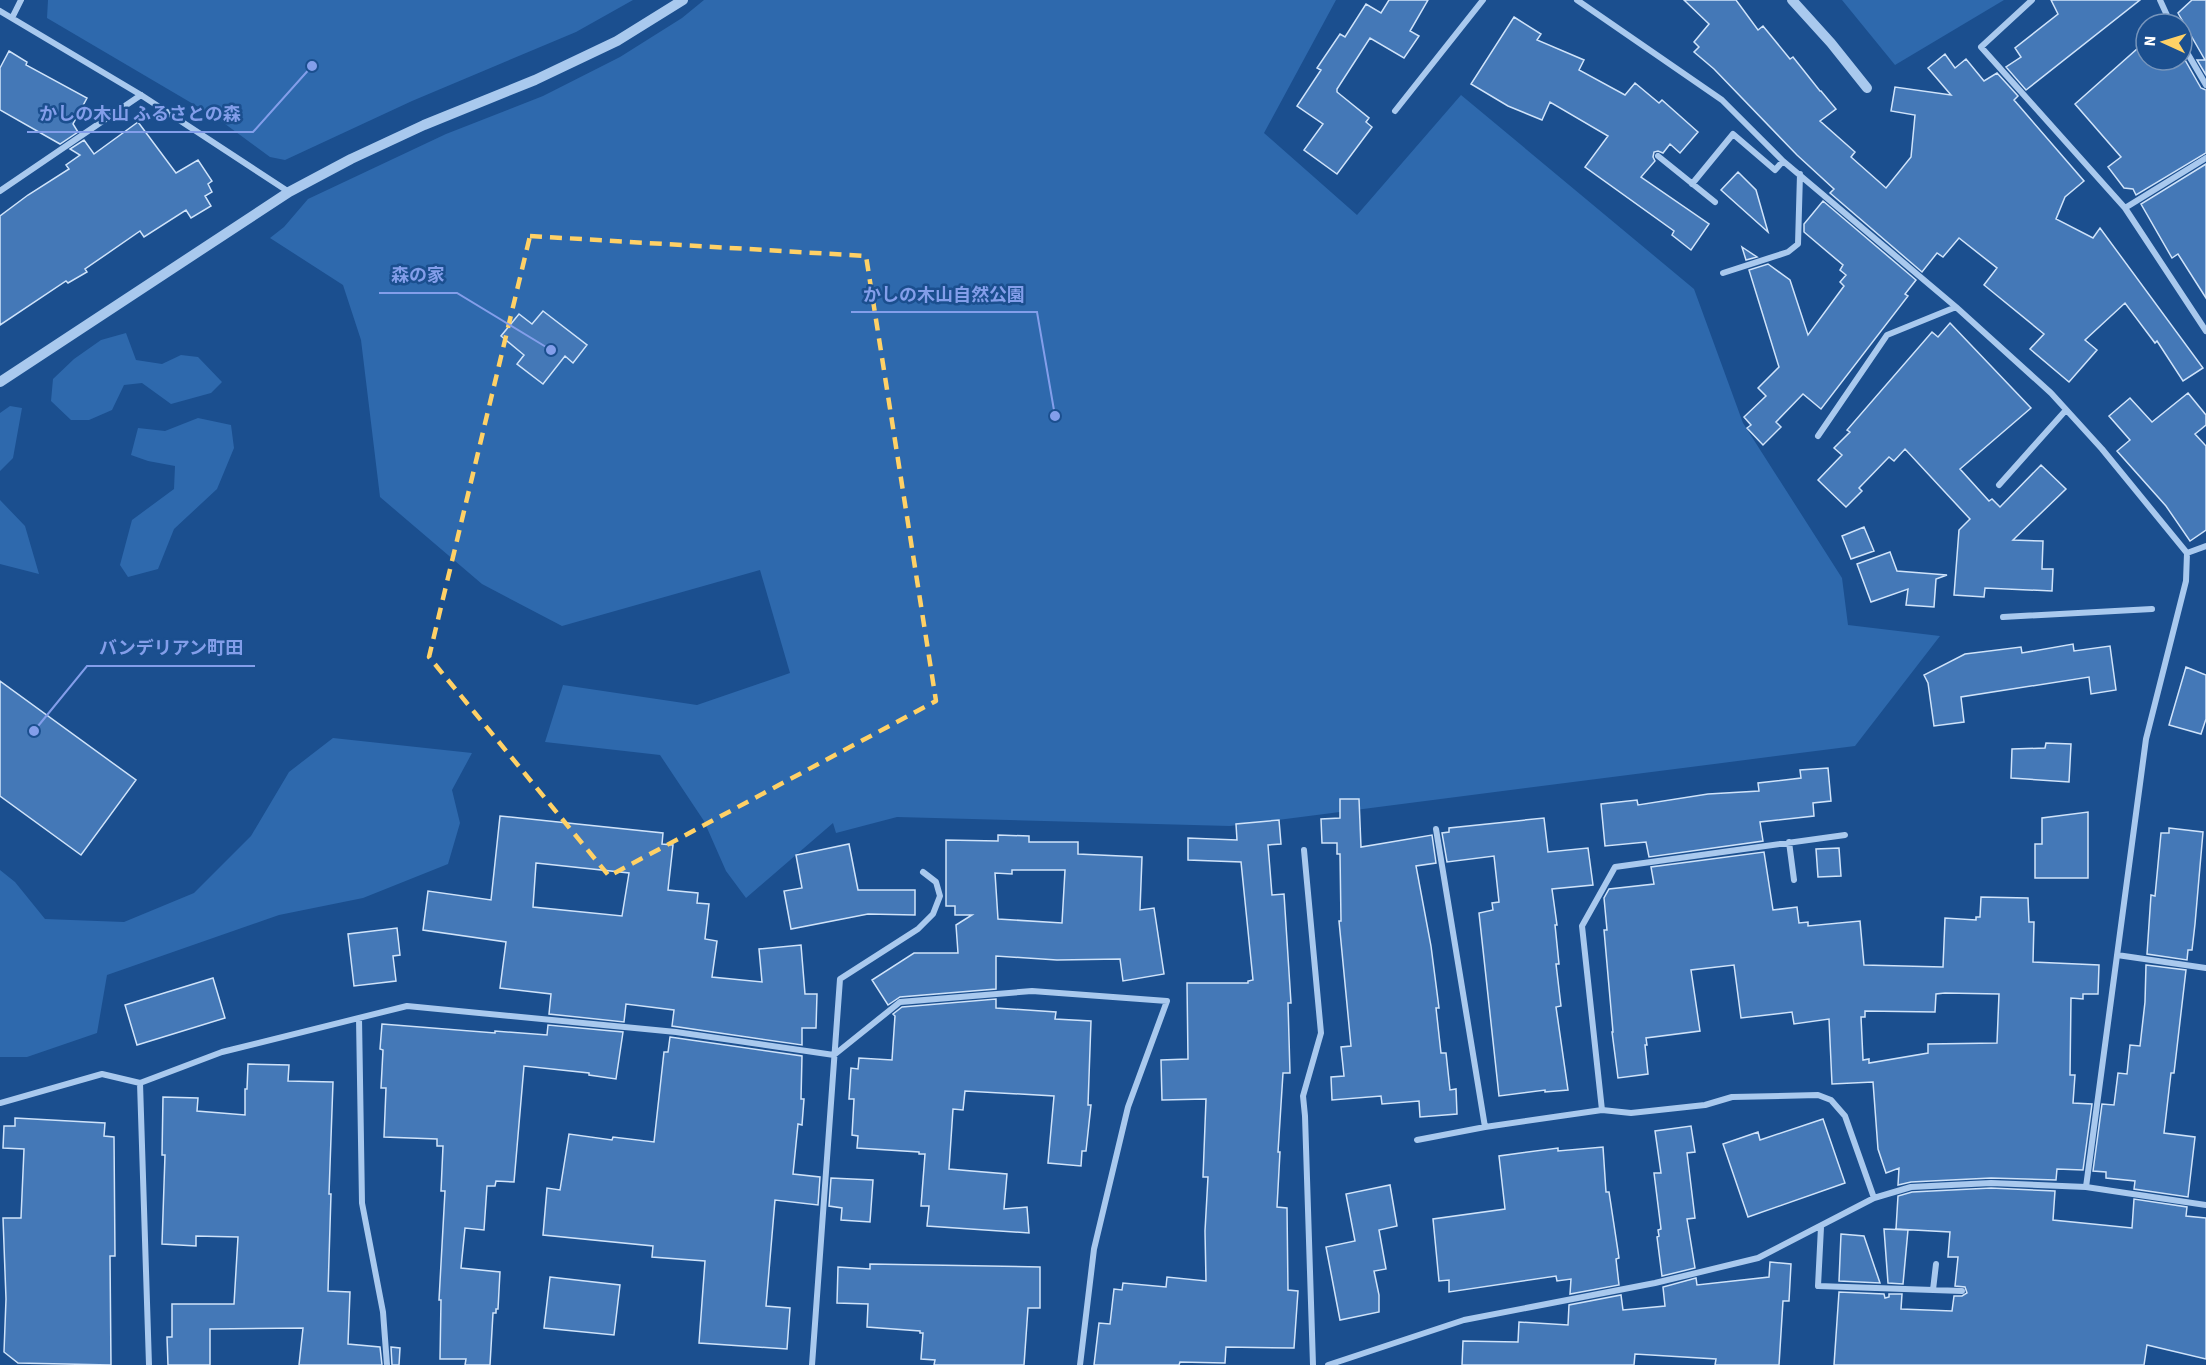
<svg xmlns="http://www.w3.org/2000/svg" width="2206" height="1365" viewBox="0 0 2206 1365" font-family="'Source Sans 3','Noto Sans JP',sans-serif">
  <style>
    .green { fill: #2e69ad }
    .building { fill: #4478b7; stroke: #cfe3fa; stroke-width: 1.5; fill-rule: evenodd }
    .lines { fill: none; stroke-linecap: round; stroke-linejoin: round }
    .minor { stroke: #a9c9ee; stroke-width: 6 }
    .tertiary { stroke: #a9c9ee; stroke-width: 10 }
    .marked { fill: none; stroke: #ffd166; stroke-width: 4.5; stroke-dasharray: 12 8; stroke-linejoin: round }
    .leader { fill: none; stroke: #839eea; stroke-width: 2 }
    .callout-dot { fill: #839eea; stroke: #1b4f8f; stroke-width: 2 }
    .callout-label { font-size: 18px; text-anchor: middle; font-weight: bold; fill: #839eea; stroke: #1b4f8f; stroke-width: 5; stroke-linejoin: round; paint-order: stroke }
  </style>
  <rect width="100%" height="100%" fill="#1b4f8f"/>
  <path class="green" d="M 48,0 L 633,0 L 576,32 L 412,101 L 285,160 L 270,157 L 217,118 L 47,18 Z
    M 704,0 L 1336,0 L 1264,133 L 1357,215 L 1461,95 L 1694,289 L 1743,423 L 1842,578 L 1848,625 L 1940,636 L 1855,746 L 1230,826 L 897,817 L 836,833 L 833,823 L 746,898 L 726,871 L 704,821 L 660,755 L 545,742 L 563,685 L 697,705 L 790,673 L 760,570 L 562,626 L 482,584 L 380,497 L 361,340 L 343,285 L 270,238 L 284,227 L 308,199 L 446,134 L 543,96 L 620,57 L 682,18 Z
    M 1842,0 L 2004,0 L 1895,65 Z
    M 126,333 L 136,360 L 162,364 L 181,355 L 198,357 L 222,382 L 211,393 L 171,404 L 142,383 L 124,385 L 112,410 L 89,420 L 71,420 L 51,401 L 53,379 L 74,359 L 101,340 Z
    M 10,406 L 22,408 L 13,458 L 0,471 L 0,413 Z
    M 198,418 L 231,425 L 234,448 L 217,489 L 174,529 L 158,569 L 128,577 L 120,565 L 132,520 L 174,489 L 175,466 L 148,461 L 131,455 L 138,428 L 165,431 Z
    M 0,500 L 25,526 L 39,574 L 0,564 Z
    M 333,738 L 472,753 L 452,790 L 460,823 L 448,864 L 363,898 L 279,915 L 107,975 L 97,1033 L 27,1057 L 0,1057 L 0,870 L 15,882 L 45,919 L 124,922 L 194,893 L 251,836 L 289,772 Z"/>
  <path class="building" d="M 1389,0 L 1428,0 L 1410,31 L 1419,36 L 1404,58 L 1370,38 L 1337,89 L 1337,92 L 1369,118 L 1366,122 L 1372,127 L 1337,174 L 1304,150 L 1323,124 L 1297,106 L 1321,70 L 1317,68 L 1340,34 L 1345,37 L 1366,4 L 1381,13 Z
    M 1684,0 L 1736,0 L 1758,30 L 1763,26 L 1790,59 L 1793,57 L 1820,91 L 1821,91 L 1836,109 L 1820,121 L 1855,152 L 1851,157 L 1886,188 L 1911,157 L 1915,115 L 1891,111 L 1895,87 L 1951,95 L 1928,68 L 1945,54 L 1955,68 L 1966,59 L 1984,81 L 1997,73 L 2018,96 L 2014,100 L 2084,181 L 2065,197 L 2056,219 L 2093,238 L 2100,228 L 2203,368 L 2183,381 L 2157,341 L 2155,343 L 2125,303 L 2085,340 L 2097,350 L 2069,382 L 2030,349 L 2044,334 L 1984,285 L 1997,268 L 1959,238 L 1943,257 L 1937,253 L 1922,272 L 1830,193 L 1834,189 L 1797,155 L 1714,69 L 1694,52 L 1699,47 L 1694,42 L 1709,24 Z
    M 2051,0 L 2140,0 L 2026,90 L 2006,67 L 2021,57 L 2015,48 L 2058,14 Z
    M 2192,0 L 2206,0 L 2206,75 L 2197,60 L 2205,60 L 2178,13 Z
    M 1514,17 L 1541,34 L 1537,40 L 1584,60 L 1579,70 L 1625,95 L 1635,83 L 1659,103 L 1662,100 L 1698,132 L 1680,153 L 1670,144 L 1663,153 L 1658,151 L 1654,152 L 1653,157 L 1655,161 L 1641,177 L 1709,224 L 1691,250 L 1672,235 L 1674,231 L 1585,167 L 1608,136 L 1550,102 L 1542,120 L 1508,106 L 1471,84 Z
    M 2146,41 L 2146,60 L 2185,60 L 2201,88 L 2206,90 L 2206,153 L 2136,195 L 2133,189 L 2124,188 L 2108,167 L 2121,157 L 2075,104 Z
    M 9,51 L 27,62 L 26,65 L 87,98 L 73,124 L 78,132 L 60,144 L 0,110 L 0,68 Z
    M 138,122 L 176,173 L 198,160 L 212,181 L 208,184 L 212,192 L 205,196 L 211,206 L 191,218 L 186,210 L 144,237 L 140,231 L 85,269 L 87,272 L 68,283 L 66,281 L 0,325 L 0,216 L 28,195 L 69,169 L 66,165 L 80,155 L 70,149 L 84,140 L 94,154 Z
    M 2206,164 L 2206,298 L 2178,254 L 2172,258 L 2141,204 Z
    M 1738,172 L 1756,190 L 1768,232 L 1721,190 Z
    M 1823,201 L 1916,280 L 1905,294 L 1908,296 L 1821,409 L 1803,394 L 1776,422 L 1781,427 L 1763,445 L 1747,428 L 1751,425 L 1744,417 L 1766,396 L 1758,388 L 1779,367 L 1749,270 L 1768,264 L 1790,280 L 1808,335 L 1844,286 L 1840,282 L 1846,275 L 1840,270 L 1843,265 L 1804,232 L 1804,224 Z
    M 1742,247 L 1757,257 L 1746,260 Z
    M 543,311 L 587,345 L 573,363 L 565,356 L 543,384 L 517,364 L 524,355 L 501,336 L 519,314 L 532,324 Z
    M 1950,323 L 2031,408 L 1960,469 L 1989,501 L 1992,499 L 2000,507 L 2041,465 L 2066,489 L 2013,540 L 2043,541 L 2042,569 L 2053,569 L 2052,591 L 1985,588 L 1984,597 L 1954,595 L 1959,530 L 1970,519 L 1905,449 L 1894,461 L 1889,457 L 1859,488 L 1862,491 L 1846,507 L 1818,480 L 1842,455 L 1834,448 L 1850,432 L 1847,430 L 1932,332 L 1938,337 Z
    M 2188,393 L 2206,415 L 2206,425 L 2195,434 L 2206,446 L 2206,530 L 2190,541 L 2166,506 L 2117,451 L 2130,440 L 2109,416 L 2130,398 L 2152,422 Z
    M 1864,527 L 1874,551 L 1851,559 L 1842,536 Z
    M 1890,552 L 1897,571 L 1947,575 L 1936,579 L 1934,607 L 1906,605 L 1908,589 L 1871,602 L 1857,564 Z
    M 2073,644 L 2074,651 L 2110,646 L 2116,690 L 2091,694 L 2089,677 L 1961,697 L 1964,722 L 1934,726 L 1928,683 L 1924,675 L 1965,654 L 2021,647 L 2022,653 Z
    M 2186,667 L 2206,675 L 2206,719 L 2201,734 L 2169,725 Z
    M 0,681 L 136,780 L 81,855 L 0,796 Z
    M 2046,743 L 2071,744 L 2069,782 L 2011,778 L 2012,749 L 2045,748 Z
    M 1828,768 L 1831,801 L 1813,803 L 1814,816 L 1760,822 L 1763,841 L 1649,857 L 1646,842 L 1605,846 L 1601,804 L 1637,800 L 1638,805 L 1708,794 L 1759,791 L 1758,783 L 1801,778 L 1800,770 Z
    M 1340,799 L 1359,799 L 1361,847 L 1432,835 L 1436,863 L 1416,866 L 1431,946 L 1439,1008 L 1436,1008 L 1441,1053 L 1446,1053 L 1450,1090 L 1456,1089 L 1457,1114 L 1420,1117 L 1419,1101 L 1382,1104 L 1381,1096 L 1332,1100 L 1331,1077 L 1344,1076 L 1341,1047 L 1351,1046 L 1339,921 L 1341,921 L 1340,854 L 1337,854 L 1337,843 L 1322,843 L 1321,819 L 1340,818 Z
    M 2088,812 L 2088,878 L 2035,878 L 2035,844 L 2042,844 L 2042,818 Z
    M 500,816 L 663,833 L 662,844 L 673,845 L 668,890 L 698,893 L 697,903 L 709,904 L 705,939 L 717,941 L 712,977 L 762,982 L 759,949 L 801,945 L 805,994 L 817,994 L 816,1028 L 802,1028 L 802,1045 L 672,1026 L 674,1010 L 626,1004 L 624,1022 L 549,1014 L 551,994 L 500,988 L 506,942 L 423,930 L 428,891 L 491,900 ZM 536,863 L 629,873 L 622,916 L 533,907 Z
    M 1544,818 L 1548,852 L 1588,848 L 1593,885 L 1552,889 L 1557,925 L 1555,925 L 1559,964 L 1556,964 L 1561,1006 L 1556,1007 L 1568,1090 L 1545,1092 L 1545,1090 L 1499,1096 L 1479,913 L 1493,910 L 1492,903 L 1499,902 L 1494,856 L 1447,862 L 1442,833 L 1449,832 L 1449,828 Z
    M 1279,820 L 1281,844 L 1268,845 L 1272,895 L 1284,894 L 1291,1003 L 1288,1003 L 1290,1073 L 1283,1073 L 1278,1152 L 1280,1152 L 1277,1207 L 1287,1208 L 1288,1290 L 1298,1291 L 1294,1348 L 1226,1347 L 1225,1363 L 1180,1362 L 1179,1365 L 1094,1365 L 1099,1323 L 1110,1324 L 1114,1289 L 1122,1290 L 1123,1283 L 1166,1287 L 1167,1277 L 1206,1281 L 1205,1231 L 1208,1177 L 1203,1177 L 1206,1099 L 1162,1100 L 1161,1060 L 1188,1059 L 1187,983 L 1248,983 L 1248,981 L 1253,980 L 1241,862 L 1188,860 L 1188,838 L 1237,840 L 1236,824 Z
    M 2169,828 L 2203,832 L 2195,924 L 2192,950 L 2188,950 L 2187,960 L 2147,954 L 2151,895 L 2155,896 L 2161,833 L 2169,833 Z
    M 998,835 L 1029,836 L 1029,842 L 1078,842 L 1078,854 L 1142,857 L 1140,910 L 1154,908 L 1164,974 L 1123,981 L 1120,959 L 1057,960 L 996,956 L 996,989 L 900,997 L 888,1005 L 872,980 L 914,953 L 958,953 L 956,925 L 972,915 L 955,915 L 955,906 L 946,906 L 946,840 L 998,841 ZM 1012,870 L 1065,870 L 1062,923 L 998,919 L 995,873 L 1012,874 Z
    M 849,844 L 858,890 L 915,890 L 915,915 L 868,914 L 791,929 L 784,891 L 802,888 L 796,855 Z
    M 1839,848 L 1841,876 L 1818,877 L 1816,849 Z
    M 1764,852 L 1773,910 L 1797,907 L 1799,923 L 1808,922 L 1808,926 L 1860,921 L 1864,965 L 1943,967 L 1945,918 L 1976,920 L 1976,917 L 1980,917 L 1981,897 L 2028,898 L 2029,922 L 2034,922 L 2033,962 L 2099,965 L 2098,994 L 2083,994 L 2083,999 L 2071,998 L 2070,1075 L 2075,1075 L 2073,1103 L 2092,1104 L 2083,1170 L 2057,1169 L 2056,1180 L 1991,1178 L 1911,1182 L 1898,1185 L 1899,1168 L 1886,1173 L 1878,1149 L 1873,1082 L 1832,1084 L 1829,1019 L 1794,1024 L 1792,1012 L 1741,1018 L 1734,965 L 1691,970 L 1700,1031 L 1646,1038 L 1647,1045 L 1645,1045 L 1648,1074 L 1618,1078 L 1612,1032 L 1613,1032 L 1604,930 L 1607,930 L 1604,898 L 1609,889 L 1654,884 L 1651,867 ZM 1945,993 L 1999,994 L 1997,1043 L 1928,1044 L 1928,1053 L 1869,1063 L 1869,1059 L 1863,1060 L 1861,1017 L 1865,1017 L 1865,1011 L 1935,1012 L 1936,994 Z
    M 397,928 L 400,955 L 393,956 L 396,981 L 354,986 L 348,934 Z
    M 2146,965 L 2186,970 L 2174,1073 L 2171,1073 L 2164,1133 L 2195,1137 L 2188,1197 L 2134,1189 L 2135,1181 L 2106,1178 L 2106,1172 L 2093,1171 L 2102,1104 L 2114,1105 L 2118,1073 L 2127,1074 L 2130,1045 L 2140,1046 L 2145,1002 Z
    M 213,978 L 225,1018 L 137,1045 L 125,1005 Z
    M 996,999 L 996,1008 L 1056,1012 L 1055,1019 L 1091,1021 L 1088,1105 L 1091,1105 L 1086,1151 L 1082,1151 L 1081,1166 L 1048,1163 L 1054,1096 L 965,1091 L 963,1110 L 953,1109 L 949,1169 L 1007,1174 L 1004,1209 L 1027,1207 L 1029,1233 L 927,1226 L 929,1206 L 921,1206 L 925,1154 L 919,1154 L 919,1152 L 857,1148 L 858,1136 L 852,1135 L 854,1099 L 849,1099 L 851,1068 L 858,1069 L 859,1058 L 892,1060 L 895,1016 L 893,1014 L 902,1007 Z
    M 382,1024 L 495,1033 L 495,1031 L 547,1035 L 548,1025 L 623,1032 L 616,1079 L 589,1075 L 589,1073 L 524,1066 L 514,1182 L 496,1181 L 495,1186 L 487,1186 L 484,1230 L 465,1228 L 461,1268 L 500,1272 L 498,1309 L 496,1309 L 496,1313 L 493,1313 L 490,1365 L 465,1365 L 466,1359 L 440,1359 L 441,1300 L 439,1300 L 445,1191 L 441,1191 L 443,1146 L 437,1146 L 437,1139 L 384,1137 L 386,1088 L 381,1088 L 383,1050 L 380,1049 Z
    M 670,1037 L 802,1056 L 801,1099 L 804,1099 L 802,1125 L 798,1124 L 793,1174 L 820,1177 L 818,1205 L 775,1200 L 766,1306 L 790,1308 L 787,1349 L 699,1343 L 705,1261 L 652,1257 L 653,1246 L 543,1235 L 547,1188 L 560,1190 L 569,1134 L 612,1140 L 613,1137 L 654,1142 L 664,1052 L 668,1052 Z
    M 248,1064 L 289,1065 L 288,1081 L 333,1082 L 329,1194 L 331,1194 L 328,1291 L 350,1292 L 348,1344 L 380,1347 L 382,1365 L 299,1365 L 303,1328 L 210,1329 L 210,1365 L 168,1365 L 167,1337 L 172,1337 L 172,1304 L 234,1304 L 238,1237 L 196,1236 L 196,1246 L 162,1244 L 165,1155 L 162,1155 L 163,1097 L 198,1098 L 197,1111 L 245,1115 L 245,1089 L 247,1089 Z
    M 15,1118 L 105,1123 L 104,1136 L 114,1137 L 115,1256 L 110,1256 L 111,1365 L 18,1363 L 4,1352 L 6,1299 L 3,1218 L 21,1218 L 24,1149 L 3,1148 L 4,1126 L 15,1126 Z
    M 1823,1119 L 1845,1183 L 1748,1217 L 1723,1144 L 1758,1132 L 1760,1140 Z
    M 1691,1126 L 1695,1152 L 1687,1153 L 1695,1218 L 1687,1219 L 1695,1268 L 1662,1276 L 1657,1237 L 1659,1236 L 1658,1230 L 1661,1229 L 1654,1173 L 1661,1173 L 1655,1131 Z
    M 1603,1147 L 1606,1192 L 1609,1192 L 1619,1258 L 1616,1259 L 1619,1285 L 1570,1294 L 1571,1279 L 1557,1281 L 1556,1276 L 1449,1292 L 1449,1280 L 1439,1281 L 1433,1219 L 1505,1209 L 1499,1156 L 1558,1148 L 1558,1151 Z
    M 831,1178 L 873,1180 L 870,1222 L 841,1220 L 842,1208 L 829,1206 Z
    M 1390,1185 L 1397,1226 L 1379,1230 L 1386,1269 L 1374,1271 L 1379,1295 L 1379,1312 L 1340,1320 L 1326,1247 L 1355,1241 L 1346,1194 Z
    M 1991,1188 L 2055,1191 L 2053,1220 L 2132,1228 L 2134,1199 L 2187,1207 L 2186,1216 L 2206,1218 L 2206,1359 L 2147,1345 L 2144,1365 L 1834,1365 L 1839,1292 L 1884,1294 L 1885,1298 L 1889,1297 L 1889,1294 L 1902,1294 L 1901,1309 L 1952,1311 L 1954,1296 L 1962,1296 L 1967,1293 L 1965,1287 L 1955,1286 L 1958,1257 L 1948,1257 L 1950,1232 L 1896,1229 L 1898,1196 L 1912,1192 Z
    M 1884,1229 L 1908,1230 L 1903,1284 L 1888,1283 Z
    M 1841,1234 L 1864,1236 L 1880,1283 L 1839,1281 Z
    M 1770,1262 L 1791,1264 L 1789,1301 L 1783,1301 L 1779,1365 L 1715,1365 L 1716,1359 L 1635,1354 L 1634,1365 L 1462,1365 L 1463,1341 L 1518,1342 L 1519,1322 L 1568,1325 L 1569,1305 L 1621,1295 L 1623,1310 L 1665,1306 L 1663,1287 L 1696,1278 L 1697,1285 L 1769,1277 Z
    M 870,1264 L 1040,1267 L 1040,1308 L 1028,1308 L 1024,1365 L 934,1365 L 935,1360 L 921,1359 L 923,1333 L 920,1333 L 920,1331 L 867,1327 L 868,1304 L 837,1303 L 838,1267 L 870,1269 Z
    M 550,1277 L 620,1285 L 614,1335 L 544,1328 Z
    M 391,1347 L 400,1348 L 399,1365 L 392,1365 Z"/>
  <g class="lines">
    <path class="minor" d="M 1577,0 L 1722,100 L 1783,161 L 1956,307 L 2051,393 L 2102,449 L 2187,553 L 2186,581 L 2146,739 L 2086,1187
      M 2032,0 L 1981,47 L 2125,208 L 2206,331
      M 2160,0 L 2171,24
      M 0,11 L 141,95 L 289,192
      M 12,18 L 21,0
      M 2182,44 L 2206,85
      M 1395,111 L 1483,0
      M 1658,156 L 1715,202
      M 1692,184 L 1733,134 L 1775,170 L 1783,161
      M 0,191 L 141,95
      M 2125,208 L 2206,158
      M 1723,273 L 1788,252 L 1798,244 L 1800,174
      M 1818,436 L 1887,335 L 1956,307
      M 1999,485 L 2066,410
      M 2187,553 L 2206,546
      M 2003,617 L 2152,609
      M 1436,829 L 1485,1127
      M 1789,842 L 1794,880
      M 1304,850 L 1321,1033 L 1303,1096 L 1305,1116 L 1313,1365
      M 2117,955 L 2206,968
      M 359,1018 L 362,1203 L 383,1312 L 387,1365
      M 140,1083 L 149,1365
      M 0,1103 L 102,1074 L 140,1083 L 222,1052 L 407,1006 L 676,1032 L 834,1055 L 900,1002 L 1032,991 L 1167,1001 L 1128,1107 L 1094,1249 L 1080,1365
      M 1602,1110 L 1582,926 L 1615,867 L 1845,835
      M 1417,1140 L 1485,1127 L 1602,1110 L 1631,1113 L 1705,1105 L 1732,1097 L 1818,1095 L 1831,1100 L 1845,1116 L 1874,1198
      M 1821,1227 L 1818,1286 L 1962,1291
      M 1933,1290 L 1936,1264
      M 812,1365 L 840,979 L 918,929 L 933,914 L 940,896 L 936,882 L 923,872
      M 1328,1365 L 1464,1320 L 1655,1283 L 1758,1258 L 1874,1198 L 1911,1187 L 1991,1183 L 2086,1187 L 2206,1205"/>
    <path class="tertiary" d="M 1792,0 L 1831,43 L 1867,88
      M 0,382 L 289,192 L 351,159 L 424,125 L 535,80 L 617,41 L 683,0"/>
  </g>
  <path class="marked" d="M 530,236 L 866,256 L 936,701 L 609,876 L 429,657 Z"/>
  <path class="leader" d="M312 66L253 132H27M551 350L457 293H379M1055 416L1037 312H851M34 731L87 666H255"/>
  <g class="callout-dot">
    <circle cx="312" cy="66" r="6"/>
    <circle cx="551" cy="350" r="6"/>
    <circle cx="1055" cy="416" r="6"/>
    <circle cx="34" cy="731" r="6"/>
  </g>
  <g class="callout-label">
    <text x="140" y="120">かしの木山 ふるさとの森</text>
    <text x="418" y="281">森の家</text>
    <text x="944" y="301">かしの木山自然公園</text>
    <text x="171" y="654">バンデリアン町田</text>
  </g>
  <g transform="translate(2164 42) rotate(274)"><circle r="28" fill="#1b4f8f" stroke="#7695bc" stroke-width="1.5"/>
  <path d="M0-4.5L10 22L0 15L-10 22Z" fill="#ffd166"/>
  <text y="-9" font-size="16" font-weight="bold" text-anchor="middle" fill="#ffffff">N</text>
  </g>
</svg>
